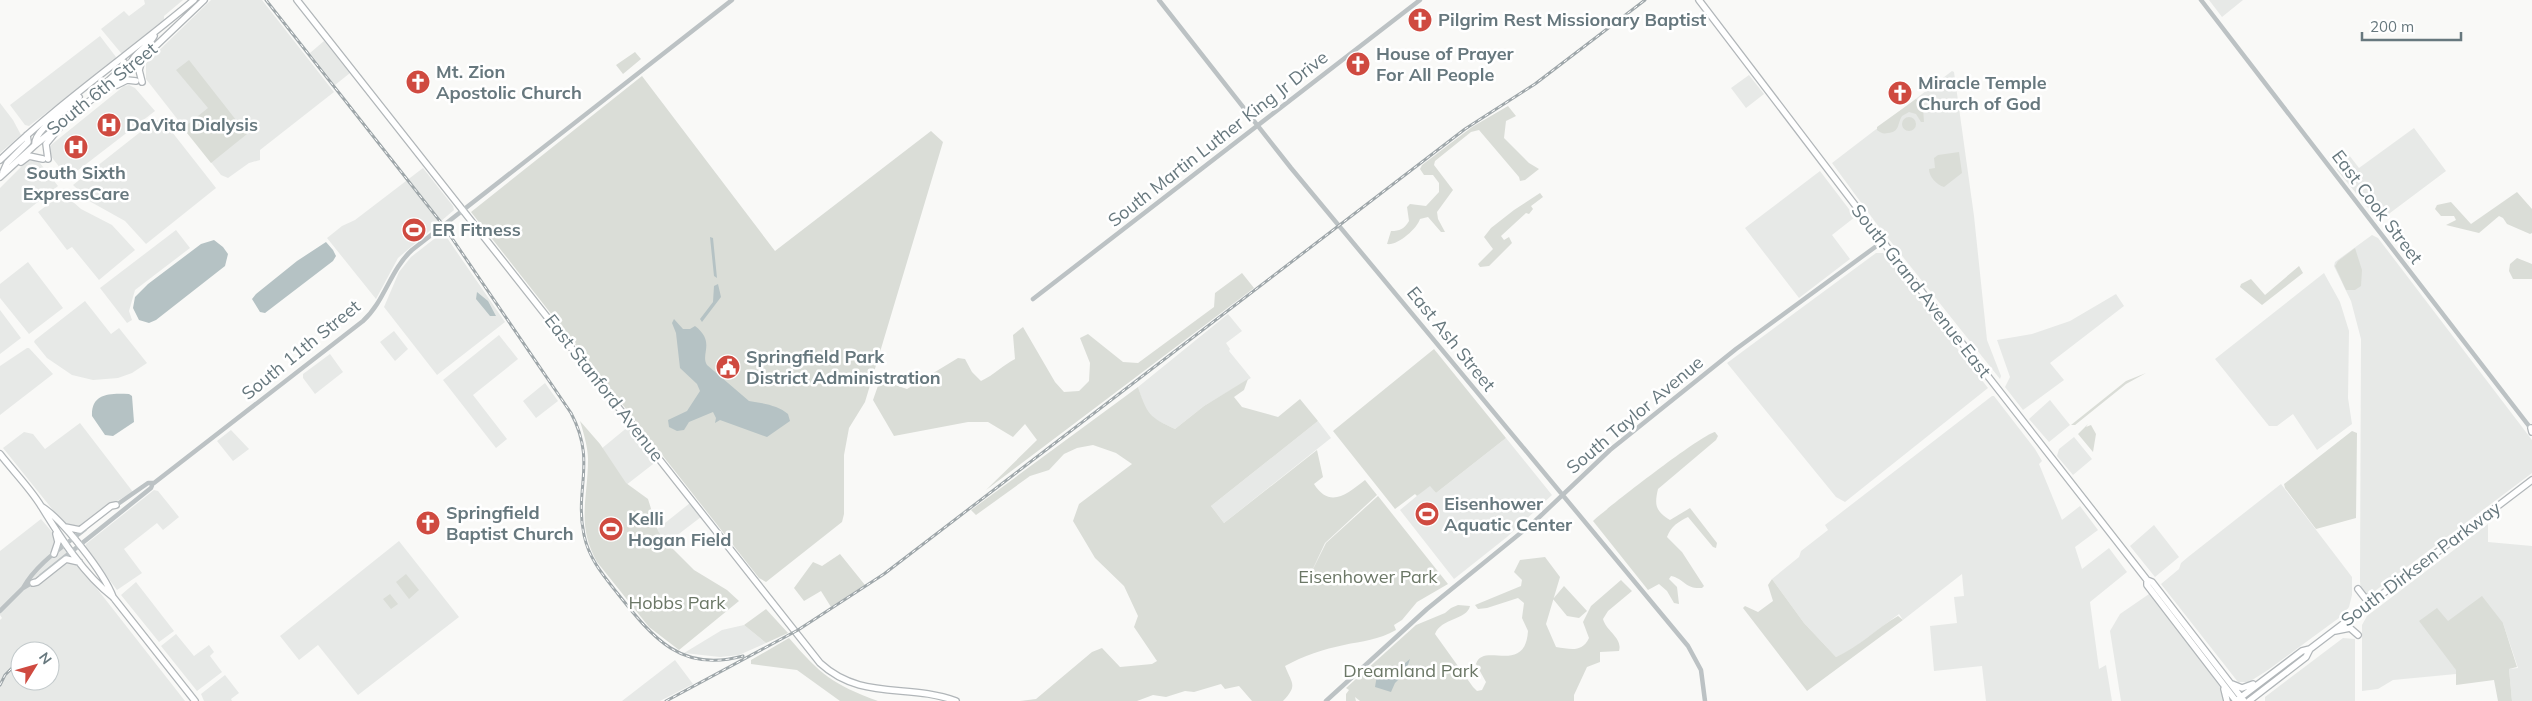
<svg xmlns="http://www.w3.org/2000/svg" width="2532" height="701" viewBox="0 0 2532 701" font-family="Mulish,sans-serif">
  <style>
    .built { fill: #e7e9e7; fill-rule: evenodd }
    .green { fill: #daddd7 }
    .water { fill: #b5c2c4 }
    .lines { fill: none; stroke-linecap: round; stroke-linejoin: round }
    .major-casing { stroke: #b1b6b9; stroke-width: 8 }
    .minor { stroke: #bcc2c4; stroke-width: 4.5 }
    .major { stroke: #fff; stroke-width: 5.5 }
    .rail-casing { stroke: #9fa7aa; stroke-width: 3 }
    .rail { stroke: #fff; stroke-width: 1; stroke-dasharray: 4; stroke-linecap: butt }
    .labels { text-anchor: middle; stroke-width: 5; stroke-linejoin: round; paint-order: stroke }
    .poi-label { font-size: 18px; font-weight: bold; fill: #67787e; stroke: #fff; text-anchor: start }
    .street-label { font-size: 18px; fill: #67787e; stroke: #fff }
    .park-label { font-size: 18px; fill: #6b7766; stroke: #fff }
  </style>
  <rect width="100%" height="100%" fill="#f9f9f7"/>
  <path class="built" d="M 144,0 L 183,0 L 164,16 L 164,22 L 125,53 L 121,53 L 101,29 L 124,11 L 129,16 L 145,4 Z
    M 211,0 L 262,0 L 334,92 L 260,150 L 260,160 L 249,163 L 228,178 L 221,175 L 146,79 L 146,63 Z
    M 2209,0 L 2243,0 L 2222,17 Z
    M 100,36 L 116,57 L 115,60 L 29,126 L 25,125 L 10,105 Z
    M 324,41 L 350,73 L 335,85 L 310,53 Z
    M 1952,71 L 1954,72 L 1974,216 L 1987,340 L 2001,376 L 2000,379 L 1876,223 L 1832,163 Z
    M 1749,75 L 1764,94 L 1746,108 L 1731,88 Z
    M 129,85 L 135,88 L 155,111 L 68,178 L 50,155 L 51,145 L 124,86 Z
    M 0,103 L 13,120 L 21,135 L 0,153 Z
    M 159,120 L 165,123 L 216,188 L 146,244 L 125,221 L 91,202 L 73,185 L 153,122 Z
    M 2414,128 L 2446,171 L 2386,216 L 2378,220 L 2337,170 L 2337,166 L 2349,155 L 2359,168 Z
    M 35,160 L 40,163 L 58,186 L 0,232 L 0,188 L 27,161 Z
    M 423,168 L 453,206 L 454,210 L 398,258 L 376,299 L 327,238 L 342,226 L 355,220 Z
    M 1820,171 L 1855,217 L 1832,235 L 1850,259 L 1799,298 L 1745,228 Z
    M 63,193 L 81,209 L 112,225 L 135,250 L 99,280 L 72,247 L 67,250 L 38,212 Z
    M 176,230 L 190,248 L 135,290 L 129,311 L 132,320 L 127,323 L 100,288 Z
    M 443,232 L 505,322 L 437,375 L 384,307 L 399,272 L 411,257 Z
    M 2372,235 L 2378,238 L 2532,440 L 2532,473 L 2367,597 L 2361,592 L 2360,581 L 2361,339 L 2351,301 L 2334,266 L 2335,262 Z
    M 1876,253 L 1883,253 L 1988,388 L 1845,502 L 1836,497 L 1727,363 Z
    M 28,262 L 63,308 L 29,334 L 0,298 L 0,284 Z
    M 2324,273 L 2340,302 L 2349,331 L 2348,398 L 2352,424 L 2317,450 L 2293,414 L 2277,426 L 2269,426 L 2215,359 Z
    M 2116,294 L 2124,306 L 2050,363 L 2064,380 L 2023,410 L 2005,387 L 2010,377 L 1997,340 L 2032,334 L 2070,321 Z
    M 85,301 L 111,334 L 119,328 L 147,363 L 132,373 L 118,378 L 93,380 L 72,375 L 47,358 L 34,342 L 35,340 Z
    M 0,310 L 21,338 L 0,354 Z
    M 1228,314 L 1242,331 L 1226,343 L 1230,349 L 1229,351 L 1251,378 L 1204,406 L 1175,429 L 1156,420 L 1145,410 L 1138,387 Z
    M 394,331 L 408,349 L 395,361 L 380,342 Z
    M 499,335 L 518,359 L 473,395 L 507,439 L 496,448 L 443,380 Z
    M 27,348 L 29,348 L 53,374 L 0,415 L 0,366 Z
    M 330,354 L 343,372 L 315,394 L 303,378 L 303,374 Z
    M 545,383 L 558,401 L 536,418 L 523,401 Z
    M 1992,396 L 1994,396 L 2035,449 L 2042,461 L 2039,464 L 2062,520 L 2080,506 L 2098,530 L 2075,547 L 2082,569 L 2109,548 L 2127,572 L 2090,602 L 2099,669 L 2106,665 L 2112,701 L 1986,701 L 1982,666 L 1934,671 L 1930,626 L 1957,623 L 1954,597 L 1964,596 L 1962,574 L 1903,620 L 1899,614 L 1851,650 L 1836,657 L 1804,623 L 1772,579 L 1799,557 L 1801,551 L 1828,530 L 1825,525 Z
    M 2050,400 L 2070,425 L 2049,442 L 2029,419 Z
    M 1318,421 L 1331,438 L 1224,523 L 1211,506 Z
    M 80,423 L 133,492 L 110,505 L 80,528 L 68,527 L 61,520 L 3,448 L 24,432 L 33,434 L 45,449 Z
    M 629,426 L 657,461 L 621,489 L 595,454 Z
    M 231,430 L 249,449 L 233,461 L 217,441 Z
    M 2074,437 L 2092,459 L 2073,475 L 2057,456 L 2059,449 Z
    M 1506,438 L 1552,495 L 1507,537 L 1454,579 L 1400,510 L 1430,485 L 1436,493 Z
    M 2281,484 L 2352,577 L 2352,595 L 2349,607 L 2343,615 L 2268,670 L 2249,682 L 2238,682 L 2161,584 L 2179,569 L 2181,563 L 2188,557 Z
    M 154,490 L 158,491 L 179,517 L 163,530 L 157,523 L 124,549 L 142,573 L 117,590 L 85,547 L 86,544 Z
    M 690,503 L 701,517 L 667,543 L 655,531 Z
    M 41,519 L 58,539 L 185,701 L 0,701 L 0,620 L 2,618 L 0,615 L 0,551 ZM 20,651 L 50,651 L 50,681 L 20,681 Z
    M 2488,524 L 2488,542 L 2532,546 L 2532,701 L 2512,701 L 2509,669 L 2518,668 L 2503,623 L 2456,670 L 2456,674 L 2393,680 L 2378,689 L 2362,691 L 2362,625 L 2367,616 Z
    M 2154,525 L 2179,557 L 2155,577 L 2130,546 Z
    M 399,541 L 459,617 L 358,695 L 318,645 L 299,660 L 280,636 Z
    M 136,582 L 174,631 L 159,642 L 121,595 Z
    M 2149,594 L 2200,659 L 2223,691 L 2225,701 L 2121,701 L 2110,631 L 2120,614 Z
    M 744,625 L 766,643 L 739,655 L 720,657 L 684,653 L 722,630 Z
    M 176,634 L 194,656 L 209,645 L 214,652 L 210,656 L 222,672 L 197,691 L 161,646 Z
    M 2343,638 L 2355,639 L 2355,701 L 2265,701 L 2265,697 Z
    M 675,660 L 693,684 L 660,701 L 622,701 Z
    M 225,675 L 239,693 L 231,699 L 232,701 L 204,701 L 201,694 Z"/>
  <path class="green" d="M 635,52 L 641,59 L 623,74 L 616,65 Z
    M 189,60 L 247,134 L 211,163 L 183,128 L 208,108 L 176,70 Z
    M 642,76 L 775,251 L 931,131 L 943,142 L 865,402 L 849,428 L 844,455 L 844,514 L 842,522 L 766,582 L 759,578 L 471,212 Z
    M 1916,99 L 1923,108 L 1924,122 L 1921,122 L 1916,114 L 1909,112 L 1902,116 C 1897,124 1900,132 1888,133 C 1883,134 1881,133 1877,130 L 1877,127 Z
    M 1508,106 L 1516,116 L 1506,121 L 1504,138 L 1529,163 L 1539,169 L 1525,180 L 1520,181 L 1519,177 L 1479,130 L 1471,132 L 1435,161 L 1434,165 L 1453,190 L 1437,212 L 1438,219 L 1445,232 L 1441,232 L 1428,217 L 1420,219 C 1417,229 1397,246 1387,244 L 1391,231 C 1400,231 1404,229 1409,221 L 1407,207 L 1410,204 L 1426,206 L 1439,192 L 1439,183 L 1433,175 L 1424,175 L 1420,169 L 1422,165 L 1472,127 Z
    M1902 124a7 7 0 1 1 14 0a7 7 0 1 1-14 0Z
    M 1959,152 L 1962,173 L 1944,187 C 1937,185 1929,177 1929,169 L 1935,168 L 1934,158 L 1938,155 Z
    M 2517,192 L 2532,209 L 2532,233 L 2530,234 L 2507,224 L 2503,218 L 2499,216 L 2479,233 L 2446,225 L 2456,220 L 2454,216 L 2441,216 L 2435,209 L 2437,205 L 2451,202 L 2471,224 Z
    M 1540,193 L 1543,197 L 1531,206 L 1533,209 L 1529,214 L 1526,213 L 1501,236 L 1504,240 L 1509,237 L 1512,243 L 1489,266 L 1480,267 L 1478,264 L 1493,249 L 1484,237 L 1491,228 L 1514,210 Z
    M 2355,248 L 2362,270 L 2361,286 L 2355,290 L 2346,290 L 2335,266 L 2338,261 Z
    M 2517,258 L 2532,264 L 2532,279 L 2513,279 L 2509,271 L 2510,264 Z
    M 2299,266 L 2303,273 L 2262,305 L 2240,287 L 2241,284 L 2251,279 L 2265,295 Z
    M 1242,273 L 1254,288 L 986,490 L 1037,440 L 1025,424 L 1013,437 L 988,422 L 968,422 L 894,436 L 873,400 L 880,380 L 907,389 L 958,358 L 965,359 L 972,372 L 981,381 C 994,375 1003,365 1015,359 L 1013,335 L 1023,327 L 1055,382 L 1064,392 L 1079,391 L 1089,381 L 1090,363 L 1080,338 L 1088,334 L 1123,362 L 1138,363 L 1214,307 L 1215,293 Z
    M 1434,349 L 1506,438 L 1436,493 L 1430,486 L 1417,496 L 1415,494 L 1395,509 L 1333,431 Z
    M 2146,373 L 2126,384 L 2075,425 L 2071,425 L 2126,381 Z
    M 1248,379 L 1244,390 L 1234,397 L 1242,407 L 1278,417 L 1300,399 L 1318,421 L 1211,506 L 1224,523 L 1317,450 L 1323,477 L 1314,484 C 1330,509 1347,494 1365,480 L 1377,495 L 1325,543 L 1310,575 L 1326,543 L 1378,496 L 1448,584 L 1417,602 L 1402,620 L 1394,625 L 1396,630 C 1379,640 1362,641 1344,645 C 1324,649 1303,656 1285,666 C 1292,684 1298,685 1283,701 L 1252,701 L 1239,686 L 1225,689 L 1221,684 L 1194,692 L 1185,691 L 1166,697 L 1153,695 L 1137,701 L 1020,701 L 1036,699 L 1092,652 L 1102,648 L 1120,667 L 1152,664 L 1157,661 L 1134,627 L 1138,616 L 1124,586 L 1095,558 L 1073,521 L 1079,504 L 1132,464 L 1116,453 L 1093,445 L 1077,448 L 1064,454 L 1049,470 L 1030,476 L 976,515 L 971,510 L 1138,387 C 1147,414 1149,417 1175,429 L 1204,406 Z
    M 580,421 L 600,444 L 626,483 L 648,499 L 658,531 L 664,540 L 694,570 L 727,590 L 739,601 L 679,650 L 649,627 L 597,562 C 576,525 588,499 588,459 C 588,446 582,428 580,421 Z
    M 2088,424 L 2086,427 L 2091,425 L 2096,434 L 2093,452 L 2078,434 Z
    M 2352,431 L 2357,433 L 2356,518 L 2316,529 L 2285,488 L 2284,484 Z
    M 1715,432 L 1718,436 L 1716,440 L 1658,489 C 1654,506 1656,511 1670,520 L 1690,508 L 1717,543 L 1716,548 L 1713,547 L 1688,517 C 1678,522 1671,526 1667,537 L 1682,552 L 1704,586 L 1702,588 C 1684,589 1685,579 1671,576 L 1669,579 L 1677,587 L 1679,604 L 1674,603 L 1667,591 L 1659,584 L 1648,590 L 1593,521 C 1607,508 1702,434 1715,432 Z
    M 840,554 L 865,585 L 831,607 L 821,591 L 804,601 L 794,588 L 813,562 L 822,566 Z
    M 1545,557 L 1560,577 L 1546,624 L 1556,647 C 1570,649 1582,653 1589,638 L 1583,622 L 1591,606 L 1621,580 L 1632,591 L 1608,611 L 1603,619 C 1606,631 1623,638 1619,651 L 1600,652 L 1600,662 L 1587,667 L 1574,695 L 1574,701 L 1360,701 L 1355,697 L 1356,701 L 1346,701 L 1346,694 L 1349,690 L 1346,688 L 1416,625 L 1445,613 L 1451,608 L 1458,605 L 1470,606 C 1467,620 1441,618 1435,634 L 1473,687 L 1477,691 L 1482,690 L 1486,682 L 1476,664 C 1483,641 1525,676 1528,631 L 1522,618 L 1524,603 L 1518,598 L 1487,608 L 1478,609 L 1475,605 L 1521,586 L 1522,580 L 1514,572 L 1520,560 Z
    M 406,574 L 419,590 L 409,599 L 396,582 Z
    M 1772,579 L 1804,623 L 1836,657 C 1859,647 1877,628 1898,616 L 1903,620 L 1807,691 L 1743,608 L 1745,606 L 1758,612 L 1773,601 L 1768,585 Z
    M 1564,586 L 1587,611 L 1579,618 L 1567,616 L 1553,599 Z
    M 390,594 L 398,604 L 391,609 L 383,599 Z
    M 2482,596 L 2503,623 L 2517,667 L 2509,669 L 2512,701 L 2498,701 L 2494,680 L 2456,685 L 2456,670 L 2419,621 L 2437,608 L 2448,621 Z
    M 766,609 L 788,633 L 766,643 L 744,625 Z
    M 789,638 C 821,675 832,684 878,701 L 840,701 L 797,670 L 751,664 L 751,660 Z"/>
  <path class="water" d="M 710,237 L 713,238 L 717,278 L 714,276 Z
    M 214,240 L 223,247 L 228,254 L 225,266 L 156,320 L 149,323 L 139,320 L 133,308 L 135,297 L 148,284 L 201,244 Z
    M 326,242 L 333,250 L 336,256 L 333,261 L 265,313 L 260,312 L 252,299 L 256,294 L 297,261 Z
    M 718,284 L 721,297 L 702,322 L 700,319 L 713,302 L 714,286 Z
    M 477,292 L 488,301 L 496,316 L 490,316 L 476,299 Z
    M 674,319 L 683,329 L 690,329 L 695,326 C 716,342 700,354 707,365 L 749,401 C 762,403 778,405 788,414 L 790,421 L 767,437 L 720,420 L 715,423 L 716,418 L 713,412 L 689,422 L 684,430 L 677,431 L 669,427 L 668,420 L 687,411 L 700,391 L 697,384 L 680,368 L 676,333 L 672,323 Z
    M 129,394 L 132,396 L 134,422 L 113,436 L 105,435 L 92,416 C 91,393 110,393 129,394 Z
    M 1410,659 L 1405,673 L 1395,683 L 1391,692 L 1375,687 L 1377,675 L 1387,678 Z"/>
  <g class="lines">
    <defs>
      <path id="major" d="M 297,0 L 820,663 C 861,701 908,683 956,701
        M 1699,0 L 1887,247 L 2147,580 L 2147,585 L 2236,701
        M 130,70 C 129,55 148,48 154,36
        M 142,82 L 139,70 L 142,60
        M 117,85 L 127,80 L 136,81
        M 96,95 C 102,81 119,77 124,62
        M 35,145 C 33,130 69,109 79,97
        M 48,159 L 46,144 L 60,127
        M 0,160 C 60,102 130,54 194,0
        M 21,162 L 29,156 L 43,159
        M 3,172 L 7,163 L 28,142 L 27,135
        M 0,177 L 35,145 L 144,57 L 204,0
        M 2531,428 L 2532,432
        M 0,454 C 13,471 30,488 41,506 C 60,537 84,575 113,597 L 195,701
        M 41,506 C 63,520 104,573 113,597
        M 65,527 L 80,530 L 111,506 L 116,505
        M 54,554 L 58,542 L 56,534
        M 2147,580 L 2152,582 L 2244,701
        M 33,583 L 37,582 L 66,559 L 79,562
        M 2358,589 L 2365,598 L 2379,597
        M 2335,631 L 2350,628 L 2358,635
        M 2232,684 L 2242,688 L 2253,684
        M 2224,689 L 2227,701
        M 2236,701 L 2302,651 L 2310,649 L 2532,480
        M 2249,701 L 2306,657 L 2310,649"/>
    </defs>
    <use href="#major" class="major-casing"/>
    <path class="minor" d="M 1159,0 L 1291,168 L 1688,646 L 1701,670 L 1705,701
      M 2201,0 L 2532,430
      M 1033,299 L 1420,0
      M 115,506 L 148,483 L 154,483 L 363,321 C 385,301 390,270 412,250 L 732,0
      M 41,576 L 151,488 L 153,483
      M 23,588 C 37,563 63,547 85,529
      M 0,611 L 23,588 L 35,581
      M 1326,701 L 1427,609 L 1533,523 L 1610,450 L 1736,349 L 1882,242"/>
    <use href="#major" class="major"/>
    <defs>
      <path id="rail" d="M 266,0 L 443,225 L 571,413 C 597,462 574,489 584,535 C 589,559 603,575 618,594 C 653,638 681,673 743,656
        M 0,685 L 5,675 L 20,660
        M 666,701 L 798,630 L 884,574 L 1465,129 L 1535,84 L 1645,0"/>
    </defs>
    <use href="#rail" class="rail-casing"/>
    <use href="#rail" class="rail"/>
  </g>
  <defs>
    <symbol id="church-disc" viewBox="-11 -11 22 22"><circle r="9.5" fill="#cf4a40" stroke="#fff"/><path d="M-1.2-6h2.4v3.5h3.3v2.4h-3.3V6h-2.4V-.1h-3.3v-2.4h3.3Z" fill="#fff"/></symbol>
    <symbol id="hospital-disc" viewBox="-11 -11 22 22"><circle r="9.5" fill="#cf4a40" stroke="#fff"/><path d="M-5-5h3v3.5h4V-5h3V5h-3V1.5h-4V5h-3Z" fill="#fff"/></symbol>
    <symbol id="stadium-disc" viewBox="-11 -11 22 22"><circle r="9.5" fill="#cf4a40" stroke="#fff"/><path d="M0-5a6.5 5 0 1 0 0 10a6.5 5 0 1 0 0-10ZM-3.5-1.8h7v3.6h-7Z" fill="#fff"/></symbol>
    <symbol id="civic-disc" viewBox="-11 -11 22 22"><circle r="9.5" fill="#cf4a40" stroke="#fff"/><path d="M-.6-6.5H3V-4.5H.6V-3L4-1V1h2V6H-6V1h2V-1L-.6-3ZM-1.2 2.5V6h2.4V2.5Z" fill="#fff"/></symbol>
  </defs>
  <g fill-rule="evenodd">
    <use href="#church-disc" x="1406" y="6" width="28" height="28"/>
    <use href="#church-disc" x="1344" y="50" width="28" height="28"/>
    <use href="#church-disc" x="404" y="68" width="28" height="28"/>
    <use href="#church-disc" x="1886" y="79" width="28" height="28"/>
    <use href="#hospital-disc" x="95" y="111" width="28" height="28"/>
    <use href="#hospital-disc" x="62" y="133" width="28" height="28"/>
    <use href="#stadium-disc" x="400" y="216" width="28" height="28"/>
    <use href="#civic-disc" x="714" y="353" width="28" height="28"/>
    <use href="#stadium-disc" x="1413" y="500" width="28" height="28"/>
    <use href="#church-disc" x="414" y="509" width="28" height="28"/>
    <use href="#stadium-disc" x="597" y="515" width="28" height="28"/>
  </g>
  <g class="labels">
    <g class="poi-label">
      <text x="1438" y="26">Pilgrim Rest Missionary Baptist</text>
      <text x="1376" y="60">House of Prayer<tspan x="1376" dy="21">For All People</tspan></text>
      <text x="436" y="78">Mt. Zion<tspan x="436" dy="21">Apostolic Church</tspan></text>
      <text x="1918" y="89">Miracle Temple<tspan x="1918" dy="21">Church of God</tspan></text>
      <text x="126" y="131">DaVita Dialysis</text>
      <text x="76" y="179" text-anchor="middle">South Sixth<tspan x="76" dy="21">ExpressCare</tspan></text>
      <text x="432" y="236">ER Fitness</text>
      <text x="746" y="363">Springfield Park<tspan x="746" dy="21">District Administration</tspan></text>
      <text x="1444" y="510">Eisenhower<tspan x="1444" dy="21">Aquatic Center</tspan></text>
      <text x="446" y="519">Springfield<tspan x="446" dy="21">Baptist Church</tspan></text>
      <text x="628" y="525">Kelli<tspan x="628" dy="21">Hogan Field</tspan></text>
    </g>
    <g class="street-label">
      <text transform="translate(102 89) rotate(-39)" y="6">South 6th Street</text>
      <text transform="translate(1218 139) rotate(-38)" y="6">South Martin Luther King Jr Drive</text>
      <text transform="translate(2377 207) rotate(53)" y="6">East Cook Street</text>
      <text transform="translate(1921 291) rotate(52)" y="6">South Grand Avenue East</text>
      <text transform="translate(1451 339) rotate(51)" y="6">East Ash Street</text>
      <text transform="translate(301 350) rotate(-39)" y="6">South 11th Street</text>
      <text transform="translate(604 388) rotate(52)" y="6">East Stanford Avenue</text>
      <text transform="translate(1635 415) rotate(-40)" y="6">South Taylor Avenue</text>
      <text transform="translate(2421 564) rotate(-37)" y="6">South Dirksen Parkway</text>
    </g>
    <g class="park-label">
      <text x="1368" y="583">Eisenhower Park</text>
      <text x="677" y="609">Hobbs Park</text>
      <text x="1411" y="677">Dreamland Park</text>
    </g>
  </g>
  <g transform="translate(35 666) rotate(53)"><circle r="24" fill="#ffffff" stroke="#c2c9cb"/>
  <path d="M0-4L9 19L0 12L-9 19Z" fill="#cf4a40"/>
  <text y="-8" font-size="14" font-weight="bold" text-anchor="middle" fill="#67787e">N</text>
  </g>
  <path d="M2362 32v8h99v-8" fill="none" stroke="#67787e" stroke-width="2.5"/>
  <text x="2370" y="32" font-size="15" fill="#67787e" stroke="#ffffff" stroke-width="4" paint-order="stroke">200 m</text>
</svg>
